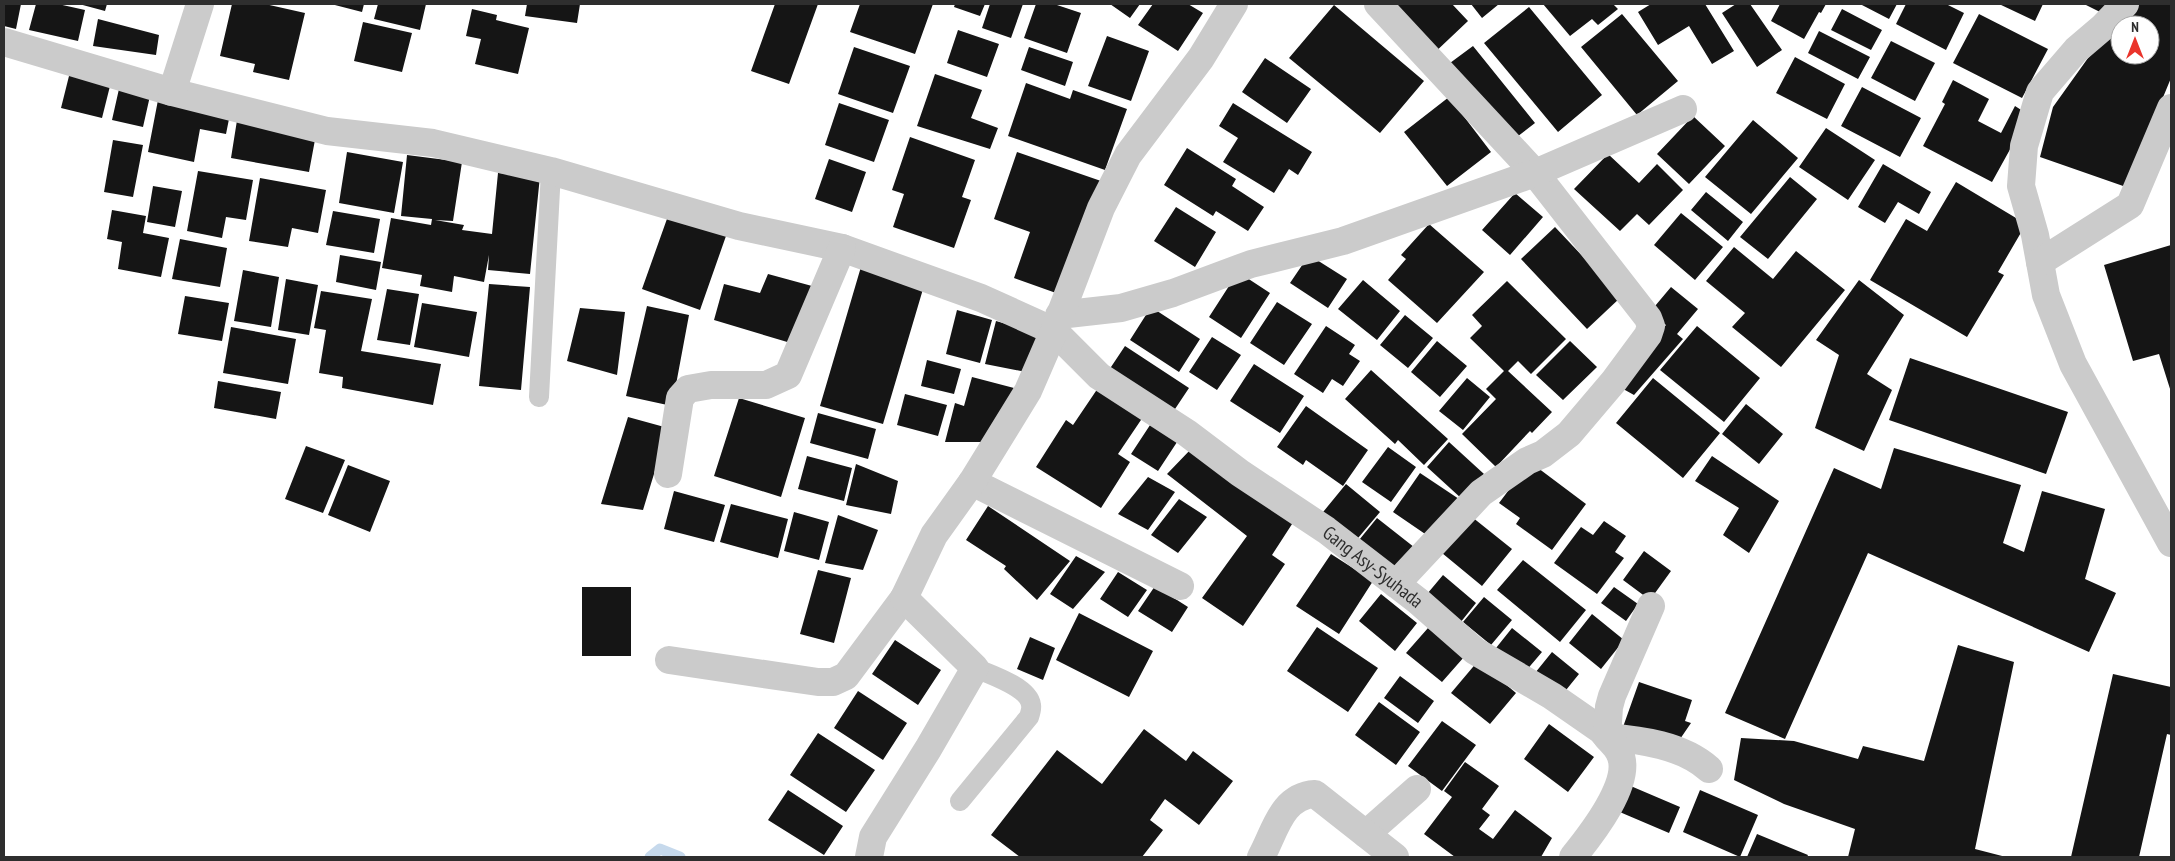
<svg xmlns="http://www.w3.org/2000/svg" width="2175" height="861" viewBox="0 0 2175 861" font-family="'PT Sans Narrow',sans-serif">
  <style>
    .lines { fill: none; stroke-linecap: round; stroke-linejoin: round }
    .stream { stroke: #c6d9ec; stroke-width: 11 }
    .building { fill: #151515; fill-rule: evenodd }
    .service { stroke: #cbcbcb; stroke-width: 20 }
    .minor { stroke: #cbcbcb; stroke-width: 28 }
    .labels { text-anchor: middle; stroke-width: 5; stroke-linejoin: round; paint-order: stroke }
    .street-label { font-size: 19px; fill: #2e2e2e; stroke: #fff }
  </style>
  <rect width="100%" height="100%" fill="#fff"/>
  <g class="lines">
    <path class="stream" d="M 650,857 L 660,849 L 680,857"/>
  </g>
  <path class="building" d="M 4,4 L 21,4 L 16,29 L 4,26 Z
    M 36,4 L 58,4 L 85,10 L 78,41 L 29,30 Z
    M 79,4 L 107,4 L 105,11 Z
    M 232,4 L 265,4 L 305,13 L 289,80 L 253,72 L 255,64 L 220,56 Z
    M 331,4 L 364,4 L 362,12 Z
    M 378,4 L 426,4 L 420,30 L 374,19 Z
    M 527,4 L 580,4 L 577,23 L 525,16 Z
    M 775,4 L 818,4 L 789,84 L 751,71 Z
    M 860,4 L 933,4 L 915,54 L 850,32 Z
    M 955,4 L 985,4 L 980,16 L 954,7 Z
    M 990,4 L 1023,4 L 1011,38 L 982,28 Z
    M 1036,4 L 1054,4 L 1081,13 L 1067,53 L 1024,38 Z
    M 1110,4 L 1140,4 L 1130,18 Z
    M 1153,4 L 1188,4 L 1203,13 L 1178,51 L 1138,25 Z
    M 1381,4 L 1452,4 L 1468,21 L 1431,56 Z
    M 1471,4 L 1499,4 L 1482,18 Z
    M 1543,4 L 1613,4 L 1618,9 L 1598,25 L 1592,19 L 1570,36 Z
    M 1651,4 L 1705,4 L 1734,51 L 1712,64 L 1689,26 L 1658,45 L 1638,12 Z
    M 1736,4 L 1750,4 L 1782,50 L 1757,67 L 1722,13 Z
    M 1780,4 L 1826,4 L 1821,13 L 1819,12 L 1804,39 L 1771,21 Z
    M 1860,4 L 1897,4 L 1889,19 Z
    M 1906,4 L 1946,4 L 1964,13 L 1946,50 L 1896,24 Z
    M 1999,4 L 2043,4 L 2035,21 Z
    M 2084,4 L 2114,4 L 2106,15 Z
    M 2140,4 L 2171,4 L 2171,78 L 2126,187 L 2040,157 L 2053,107 L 2088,58 ZM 2120,25 L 2150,25 L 2150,55 L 2120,55 Z
    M 1334,5 L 1424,81 L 1380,133 L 1289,58 Z
    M 1529,7 L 1602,95 L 1558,132 L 1484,43 Z
    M 472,9 L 497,15 L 496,20 L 529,28 L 518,74 L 475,64 L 481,39 L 466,36 Z
    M 1842,9 L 1882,30 L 1871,50 L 1831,30 Z
    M 1622,14 L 1678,81 L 1637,115 L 1581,47 Z
    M 1979,14 L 2048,49 L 2022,98 L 1953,63 Z
    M 98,19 L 159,35 L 156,55 L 93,46 Z
    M 363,22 L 412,33 L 402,72 L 354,61 Z
    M 958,30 L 999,44 L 987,77 L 947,63 Z
    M 1819,31 L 1870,57 L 1858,79 L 1808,53 Z
    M 1107,36 L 1149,51 L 1131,101 L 1088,86 Z
    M 1891,41 L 1935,63 L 1915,101 L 1871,78 Z
    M 1473,46 L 1535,123 L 1513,140 L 1450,63 Z
    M 854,47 L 910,66 L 893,113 L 838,94 Z
    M 1029,47 L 1073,62 L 1065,86 L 1021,70 Z
    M 1795,57 L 1845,84 L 1827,119 L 1776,93 Z
    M 1265,58 L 1311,89 L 1287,123 L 1242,92 Z
    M 71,68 L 112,78 L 102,118 L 61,108 Z
    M 935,74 L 982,90 L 971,118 L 998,128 L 990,149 L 917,126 Z
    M 121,80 L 152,87 L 143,127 L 112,120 Z
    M 1953,80 L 1989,99 L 1978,121 L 2001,133 L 2015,106 L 2029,115 L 1992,182 L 1923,146 L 1945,104 L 1942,102 Z
    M 1026,83 L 1070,99 L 1073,90 L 1127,109 L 1105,170 L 1008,136 Z
    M 1862,87 L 1921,118 L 1900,157 L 1841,126 Z
    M 1449,97 L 1491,152 L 1447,186 L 1404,132 Z
    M 158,100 L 230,114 L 226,134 L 200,129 L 194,162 L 148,152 Z
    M 839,103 L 889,120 L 874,162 L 825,145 Z
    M 1233,103 L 1312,152 L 1298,175 L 1289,169 L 1274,193 L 1223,162 L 1238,138 L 1219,126 Z
    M 238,114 L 317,129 L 309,172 L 231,158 Z
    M 1693,116 L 1725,146 L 1689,184 L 1657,154 Z
    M 1753,120 L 1798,158 L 1751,214 L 1705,177 Z
    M 1826,128 L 1875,160 L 1848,200 L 1799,167 Z
    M 910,137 L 975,160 L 962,197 L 971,200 L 954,248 L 893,227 L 904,194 L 892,190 Z
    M 113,140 L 143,145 L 133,197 L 104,192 Z
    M 1187,148 L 1236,179 L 1232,186 L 1264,207 L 1248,231 L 1216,211 L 1213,216 L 1164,185 Z
    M 347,152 L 403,162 L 394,213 L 339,203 Z
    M 1017,152 L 1101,181 L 1056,293 L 1014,278 L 1030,232 L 994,219 Z
    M 1608,154 L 1639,183 L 1657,164 L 1683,190 L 1649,225 L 1637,214 L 1620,231 L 1574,189 Z
    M 407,155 L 462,162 L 453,221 L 435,220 L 464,225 L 462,230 L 492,234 L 498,173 L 540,176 L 530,274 L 488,270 L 489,255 L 484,282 L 454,276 L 452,292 L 420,286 L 422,275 L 382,268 L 391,218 L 431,225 L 432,219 L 401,216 Z
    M 829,159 L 866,172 L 852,212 L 815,199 Z
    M 1883,164 L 1931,192 L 1919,214 L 1898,202 L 1885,223 L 1858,207 Z
    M 198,171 L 253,180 L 246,220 L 226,217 L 222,238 L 187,231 Z
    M 1790,177 L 1817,199 L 1768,259 L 1740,237 Z
    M 260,178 L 326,190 L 318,233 L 292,228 L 288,247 L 249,241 Z
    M 1956,182 L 2026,224 L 1998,272 L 2004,275 L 1967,337 L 1870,280 L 1906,219 L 1927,231 Z
    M 153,186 L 182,191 L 175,227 L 147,222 Z
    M 1706,192 L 1743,222 L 1728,241 L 1691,210 Z
    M 1515,193 L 1543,217 L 1510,255 L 1482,230 Z
    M 1176,207 L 1216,232 L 1195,267 L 1154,241 Z
    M 112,210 L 146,216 L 143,233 L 169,238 L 161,277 L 118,269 L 122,242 L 107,239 Z
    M 333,211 L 380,219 L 374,253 L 326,245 Z
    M 1681,213 L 1723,247 L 1695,280 L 1654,245 Z
    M 668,216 L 726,236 L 700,310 L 642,289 Z
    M 1429,224 L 1484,272 L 1437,323 L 1388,280 L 1406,259 L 1401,255 Z
    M 1555,227 L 1621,297 L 1587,329 L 1521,259 Z
    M 180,239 L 227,248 L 220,287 L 172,279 Z
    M 2171,245 L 2171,392 L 2159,354 L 2133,361 L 2104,265 Z
    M 1734,247 L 1773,279 L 1796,251 L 1845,290 L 1781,367 L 1732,327 L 1745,313 L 1706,281 Z
    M 340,255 L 381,262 L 376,290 L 336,282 Z
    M 1309,255 L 1347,279 L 1328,308 L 1290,283 Z
    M 863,260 L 926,279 L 883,424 L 820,406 Z
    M 243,270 L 279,277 L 271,327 L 234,321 Z
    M 1238,272 L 1270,293 L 1241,338 L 1209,317 Z
    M 768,274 L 812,286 L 794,344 L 714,320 L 724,284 L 760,293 Z
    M 286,279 L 318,285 L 309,335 L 278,330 Z
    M 1363,280 L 1400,311 L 1377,340 L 1338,309 Z
    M 1859,280 L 1904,315 L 1867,374 L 1892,390 L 1864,451 L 1815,428 L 1839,355 L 1816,340 Z
    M 1507,281 L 1566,339 L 1531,374 L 1518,361 L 1508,371 L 1552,412 L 1532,433 L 1530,431 L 1496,467 L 1462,434 L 1496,399 L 1486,389 L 1504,371 L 1470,338 L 1482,326 L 1472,315 Z
    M 489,284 L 530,287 L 521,390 L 479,386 Z
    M 1671,287 L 1698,309 L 1677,334 L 1683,339 L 1634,395 L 1616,385 L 1666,325 L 1650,312 Z
    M 387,289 L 419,294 L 410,345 L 377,340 Z
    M 321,291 L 372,299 L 361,351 L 441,364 L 433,405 L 342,388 L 343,377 L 319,373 L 326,330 L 314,328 Z
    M 185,296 L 229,303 L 222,341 L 178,334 Z
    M 1277,302 L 1312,324 L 1284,365 L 1250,343 Z
    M 422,303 L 477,312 L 469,357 L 414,347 Z
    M 647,306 L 689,315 L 672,406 L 626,396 Z
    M 1151,307 L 1200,339 L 1179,372 L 1130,340 Z
    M 580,308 L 625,312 L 617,375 L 567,361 Z
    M 957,310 L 992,320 L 980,363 L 946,354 Z
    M 1405,315 L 1433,338 L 1408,368 L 1380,345 Z
    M 996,321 L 1046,335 L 1031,373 L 985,364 Z
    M 1326,326 L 1355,345 L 1349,354 L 1360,361 L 1343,386 L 1332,379 L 1323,393 L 1294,374 Z
    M 1697,326 L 1760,378 L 1724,422 L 1660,370 Z
    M 231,327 L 296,339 L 288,384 L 223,373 Z
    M 1212,337 L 1241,355 L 1217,390 L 1189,372 Z
    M 1437,341 L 1467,366 L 1440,397 L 1411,372 Z
    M 1570,341 L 1597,367 L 1563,400 L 1536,375 Z
    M 1125,346 L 1189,388 L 1169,418 L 1105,376 Z
    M 1910,358 L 2068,412 L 2046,474 L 1889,420 Z
    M 927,360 L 961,369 L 954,394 L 921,386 Z
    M 1254,364 L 1304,396 L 1280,433 L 1230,401 Z
    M 1371,370 L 1448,439 L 1424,465 L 1398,440 L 1395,444 L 1345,399 Z
    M 972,377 L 1014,388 L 1006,417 L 991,442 L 945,442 L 955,403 L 964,406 Z
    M 1467,378 L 1490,397 L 1463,430 L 1439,411 Z
    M 1653,378 L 1720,433 L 1683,478 L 1616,423 Z
    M 218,381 L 281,392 L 276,419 L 214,408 Z
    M 1098,388 L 1143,417 L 1118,454 L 1130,462 L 1101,508 L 1036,467 L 1066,420 L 1073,425 Z
    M 905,394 L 947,405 L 938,436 L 897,425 Z
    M 739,398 L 805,418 L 781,497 L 714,476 Z
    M 1746,404 L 1783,434 L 1759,464 L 1722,434 Z
    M 1306,406 L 1368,450 L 1343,486 L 1306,460 L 1303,465 L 1277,447 Z
    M 818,413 L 876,429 L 868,459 L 810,443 Z
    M 628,417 L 668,428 L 643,510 L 601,504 Z
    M 1154,419 L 1181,436 L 1158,471 L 1131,454 Z
    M 1449,442 L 1484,474 L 1462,499 L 1427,467 Z
    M 306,446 L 345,460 L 323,513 L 285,499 Z
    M 1388,447 L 1416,467 L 1391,502 L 1362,482 Z
    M 1192,448 L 1294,521 L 1272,555 L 1285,564 L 1243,626 L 1202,598 L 1247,536 L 1167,474 Z
    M 1894,448 L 2021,485 L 2003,543 L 2024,552 L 2042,491 L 2105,509 L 2085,579 L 2116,593 L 2089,652 L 1868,553 L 1785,739 L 1725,713 L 1834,468 L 1881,489 Z
    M 807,456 L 852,468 L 844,501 L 798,489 Z
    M 1712,456 L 1779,501 L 1749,553 L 1723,535 L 1739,508 L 1695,481 Z
    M 1530,462 L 1586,504 L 1552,550 L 1516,524 L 1520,518 L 1499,503 Z
    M 856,464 L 898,481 L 891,514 L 846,505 Z
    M 348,465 L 390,481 L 370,532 L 328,515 Z
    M 1420,473 L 1459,499 L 1431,538 L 1393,512 Z
    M 1148,477 L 1175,492 L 1148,530 L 1118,514 Z
    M 1346,484 L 1380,512 L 1353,544 L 1319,517 Z
    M 674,491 L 725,505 L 714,542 L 664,529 Z
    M 1179,499 L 1207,517 L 1178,553 L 1151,535 Z
    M 731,504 L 788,519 L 778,558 L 720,542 Z
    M 988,506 L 1070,561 L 1037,600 L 1004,569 L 1006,566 L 966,540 Z
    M 794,512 L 829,522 L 819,560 L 784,551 Z
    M 838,515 L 878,530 L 863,570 L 825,563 Z
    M 1472,517 L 1512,549 L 1482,586 L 1442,553 Z
    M 1377,518 L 1419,551 L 1396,578 L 1355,545 Z
    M 1604,521 L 1626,536 L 1615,552 L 1624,558 L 1597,594 L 1554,563 L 1581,527 L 1593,535 Z
    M 1644,551 L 1671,571 L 1650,600 L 1623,580 Z
    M 1331,554 L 1373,581 L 1339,634 L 1296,606 Z
    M 1076,556 L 1105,572 L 1073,609 L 1050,594 Z
    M 1523,560 L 1586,610 L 1560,642 L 1497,590 Z
    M 818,570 L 851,578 L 834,643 L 800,634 Z
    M 1118,572 L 1147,590 L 1128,617 L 1100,599 Z
    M 1443,575 L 1476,603 L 1456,628 L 1422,600 Z
    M 1155,586 L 1188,607 L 1172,632 L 1138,611 Z
    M 582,587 L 631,587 L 631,656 L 582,656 Z
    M 1614,587 L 1638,604 L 1626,621 L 1601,603 Z
    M 1381,594 L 1417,623 L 1395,651 L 1359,621 Z
    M 1484,597 L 1512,620 L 1491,645 L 1463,622 Z
    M 1079,613 L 1153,651 L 1129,697 L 1056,660 Z
    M 1592,614 L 1624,640 L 1601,669 L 1569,643 Z
    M 1317,627 L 1378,668 L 1348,712 L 1287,671 Z
    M 1428,628 L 1464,657 L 1442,682 L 1406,653 Z
    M 1512,628 L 1542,652 L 1525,672 L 1496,648 Z
    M 1030,637 L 1055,648 L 1043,680 L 1017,669 Z
    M 895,640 L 941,670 L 918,705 L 872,674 Z
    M 1958,645 L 2014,662 L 1975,849 L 2006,857 L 1848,857 L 1855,829 L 1784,804 L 1734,780 L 1741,738 L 1794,741 L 1858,759 L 1863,746 L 1924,761 Z
    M 1552,652 L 1579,674 L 1562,695 L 1535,673 Z
    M 1478,661 L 1516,693 L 1490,724 L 1451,693 Z
    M 2113,674 L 2171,687 L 2171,735 L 2167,734 L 2139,857 L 2071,857 Z
    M 1400,676 L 1434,701 L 1418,723 L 1384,698 Z
    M 1639,682 L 1692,700 L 1685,721 L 1691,723 L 1678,742 L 1623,727 Z
    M 858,691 L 907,723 L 883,760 L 834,728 Z
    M 1379,702 L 1420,732 L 1396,765 L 1355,735 Z
    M 1442,721 L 1476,745 L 1442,791 L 1408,766 Z
    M 1549,724 L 1594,757 L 1568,792 L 1524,759 Z
    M 1144,729 L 1186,761 L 1193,751 L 1233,781 L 1199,825 L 1165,799 L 1150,820 L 1163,830 L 1142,857 L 1020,857 L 991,835 L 1057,750 L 1102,784 Z
    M 818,733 L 875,770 L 846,812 L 790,775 Z
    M 1465,762 L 1499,786 L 1482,809 L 1490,815 L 1479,829 L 1493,839 L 1515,810 L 1552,838 L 1541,857 L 1455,857 L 1424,834 L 1452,797 L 1444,791 Z
    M 1626,784 L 1680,807 L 1669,833 L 1615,810 Z
    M 788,790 L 843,826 L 824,855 L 768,820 Z
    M 1700,790 L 1758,815 L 1740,857 L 1683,832 Z
    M 1757,834 L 1808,855 L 1807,857 L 1747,857 Z"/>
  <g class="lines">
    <path class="service" d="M 539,397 L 551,171
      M 960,801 L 1029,717 C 1030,714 1032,708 1031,705 C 1029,687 989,674 975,668"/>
    <g class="minor">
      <path d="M 1378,4 L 1535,173 L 1648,318 L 1651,326 L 1648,335 L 1614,381 L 1569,434 L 1543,454 L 1527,461 L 1481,493 L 1396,584"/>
      <path d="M 2125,4 L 2103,27 L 2076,50 L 2040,92 L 2024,146 L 2021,186 L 2035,235 L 2046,295 L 2073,364 L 2171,543"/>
      <path id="s1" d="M 4,42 L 172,92 L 327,131 L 433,143 L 551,171 L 739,226 L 842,248 L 981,298 L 1054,331 L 1099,376 L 1187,433 L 1240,473 L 1326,530 L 1418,601 L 1475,651 L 1552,696 L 1601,730 L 1607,737 C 1641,740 1682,745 1709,769"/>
      <path d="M 172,92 L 200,4"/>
      <path d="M 2040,262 L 2130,205 L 2171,108"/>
      <path d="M 1059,315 L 1121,308 L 1173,293 L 1251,264 L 1343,241 L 1535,173 L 1683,109"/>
      <path d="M 668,474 L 680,398 L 688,389 L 711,385 L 766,385 L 788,375 L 842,248"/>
      <path d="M 972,482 L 1180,586"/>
      <path d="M 669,660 L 818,682 L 833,682 L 846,676 L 904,598"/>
      <path d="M 1366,834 L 1417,789"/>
      <path d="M 869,857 L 873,837 L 928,749 L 975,668 L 904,598 L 934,535 L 972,482 L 1028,391 L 1054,331 L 1101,208 L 1128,155 L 1201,58 L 1234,4"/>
      <path d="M 1261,857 C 1275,832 1281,796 1315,794 L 1395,857"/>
      <path d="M 1573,857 C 1590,836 1635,780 1619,752 C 1616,746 1611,742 1607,737 L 1609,707 L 1612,696 L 1651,606"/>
    </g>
  </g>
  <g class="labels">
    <g class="street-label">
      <text dy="7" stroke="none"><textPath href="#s1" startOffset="1490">Gang Asy-Syuhada</textPath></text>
    </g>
  </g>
  <rect width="2175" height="861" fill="none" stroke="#2e2e2e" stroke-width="10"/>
  <g transform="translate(2135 40)"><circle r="24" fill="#ffffff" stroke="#ababab"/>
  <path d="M0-4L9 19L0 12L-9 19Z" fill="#ea342b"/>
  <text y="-8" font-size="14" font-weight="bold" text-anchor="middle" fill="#2e2e2e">N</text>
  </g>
</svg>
